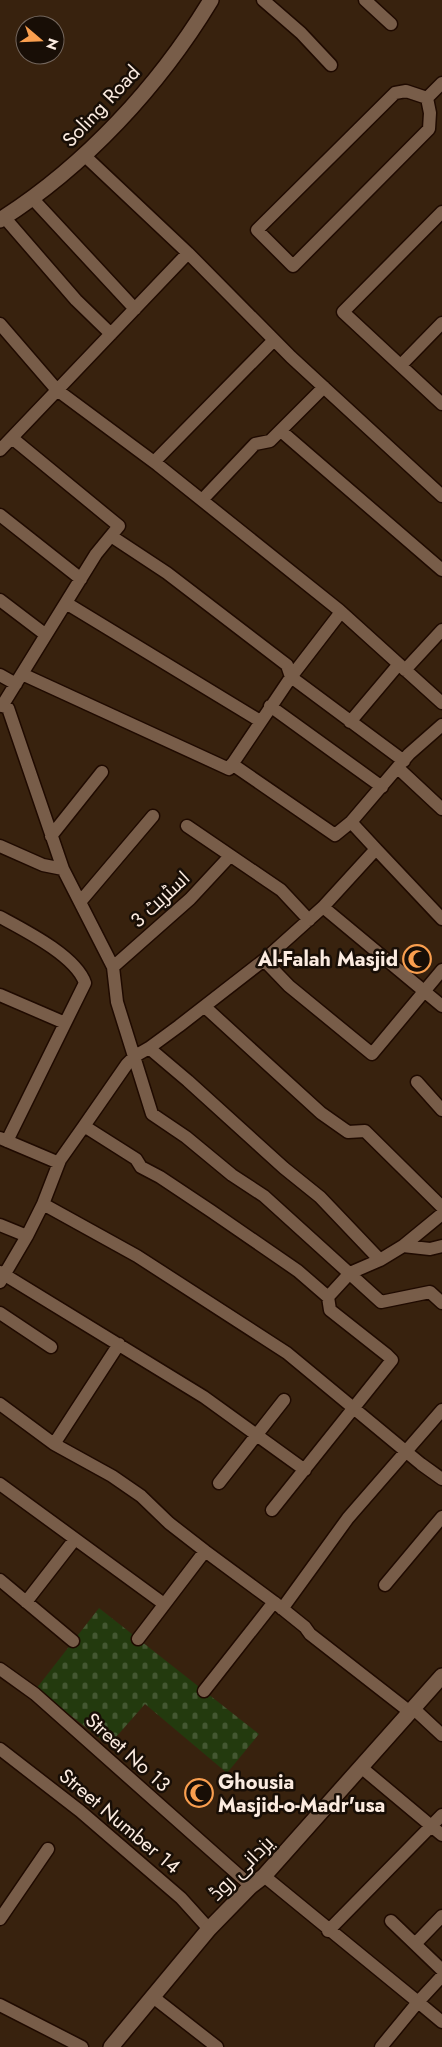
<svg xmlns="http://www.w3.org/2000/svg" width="442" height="2047" viewBox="0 0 442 2047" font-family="Jost,Cairo,sans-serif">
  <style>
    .cemetery { fill: url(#cemetery-stones) }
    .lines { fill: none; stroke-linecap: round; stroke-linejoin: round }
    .street-casing { stroke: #1f0a00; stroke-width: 15 }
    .secondary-casing { stroke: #1f0a00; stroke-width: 18 }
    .street { stroke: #785d49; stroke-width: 12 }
    .secondary { stroke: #785d49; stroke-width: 15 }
    .labels { text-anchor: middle; stroke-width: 5; stroke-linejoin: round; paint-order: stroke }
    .street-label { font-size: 20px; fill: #fbebe0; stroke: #180e06 }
    .poi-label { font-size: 20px; font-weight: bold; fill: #fbebe0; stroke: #180e06; text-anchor: end }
  </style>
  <defs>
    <pattern id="cemetery-stones" width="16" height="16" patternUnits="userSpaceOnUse" patternTransform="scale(1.25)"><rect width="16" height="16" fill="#233a0e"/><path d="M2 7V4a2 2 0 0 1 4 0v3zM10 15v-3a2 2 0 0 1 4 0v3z" fill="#445731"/></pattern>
  </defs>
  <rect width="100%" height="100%" fill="#38220e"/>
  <path class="cemetery" d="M 99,1608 L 259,1734 L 227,1773 L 145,1704 L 109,1745 L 36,1689 Z"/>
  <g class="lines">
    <defs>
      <path id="street" d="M 263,0 L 301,33 L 331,65
        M 365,0 L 391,24
        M 427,98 L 406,91 L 395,93 L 257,230 L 293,266 L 429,129 L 430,113 L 427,98 L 442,83
        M 32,198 L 135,309
        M 442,212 L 343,312 L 442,404
        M 4,217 L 76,300 L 111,334
        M 188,253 L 291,357 L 442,496
        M 0,324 L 57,390 L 158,465 L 339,610 L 442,703
        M 401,365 L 442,323
        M 281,431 L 442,570
        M 0,450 L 188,253 L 85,156
        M 154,462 L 274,340
        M 202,500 L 255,444 L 270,441 L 324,387
        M 0,515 L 81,579
        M 0,600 L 46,635
        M 66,603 L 260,721
        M 341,612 L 291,677 L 404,761
        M 405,670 L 442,630
        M 22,674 L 229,769 L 291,677 L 287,665 L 167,573 L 111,536
        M 0,675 L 16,684
        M 0,705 L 8,708 L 63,869 L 113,967 L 117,1002 L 152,1114 L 186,1137 L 232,1175 L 264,1196 L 381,1302 L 430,1292 L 442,1303
        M 2,706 L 96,554 L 119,526 L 12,438
        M 270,706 L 382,787
        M 350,722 L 399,664
        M 232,764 L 335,835 L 351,822
        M 398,768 L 442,809
        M 187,826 L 281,890 L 309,920
        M 51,836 L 102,772
        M 0,846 L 43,865 L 63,869
        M 376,849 L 351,822 L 409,754 L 442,725
        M 80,902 L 153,816
        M 323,907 L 376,849 L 442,919
        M 0,917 C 24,930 76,956 85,983 L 7,1141
        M 264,960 L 289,986 L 372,1054 L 442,970
        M 113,967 L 190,899 L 230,856
        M 0,995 L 65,1023
        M 205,1007 L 321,1113 L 348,1132 L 365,1131 L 442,1207
        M 149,1048 L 188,1081 L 284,1168 L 320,1197 L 380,1260
        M 417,1082 L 442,1110
        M 0,1138 L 59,1163
        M 43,1204 L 137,1256 L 287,1353 L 421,1464 L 442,1479
        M 0,1225 L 27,1236
        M 403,1246 L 430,1249 L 442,1246
        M 0,1272 L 204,1397 L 305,1470
        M 0,1282 L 27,1236 L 43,1204 L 60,1160 L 84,1126
        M 328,1297 L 350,1273 L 380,1260 L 403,1246 L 442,1214
        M 0,1313 L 51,1347
        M 0,1404 L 54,1444 L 112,1476 L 141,1496 L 169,1523 L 205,1551
        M 54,1444 L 119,1344
        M 219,1483 L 284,1400
        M 0,1484 L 164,1604
        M 272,1510 L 392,1360 L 387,1355 L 330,1310 L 328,1297 L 298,1271 L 211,1211 L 160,1177 L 141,1167 L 136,1159 L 84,1126 L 127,1064 L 135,1056 L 149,1048 L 179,1026 L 264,960 L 323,907 L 442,1006
        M 0,1580 L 73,1641
        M 385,1585 L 442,1517
        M 26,1602 L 75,1539
        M 282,1609 L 348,1518 L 442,1410
        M 138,1639 L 205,1551 L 274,1602
        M 0,1669 L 35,1694 L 251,1886
        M 204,1691 L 274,1602 L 305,1627 L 310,1634 L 410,1712
        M 413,1708 L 442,1735
        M 0,1749 L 80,1811 L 181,1898 L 209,1929
        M 362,1768 L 442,1835
        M 264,1876 L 418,2002 L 442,1976
        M 0,1919 L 48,1849
        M 391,1921 L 442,1970
        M 328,1931 L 442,1815
        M 415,1944 L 442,1916
        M 153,1997 L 217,2047
        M 0,2005 L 82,2047
        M 381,2047 L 418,2002 L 442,2022"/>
      <path id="secondary" d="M 0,220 C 85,166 159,86 211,0
        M 111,2047 L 209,1929 L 251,1886 L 264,1876 L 442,1676"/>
    </defs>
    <use href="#street" class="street-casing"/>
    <use href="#secondary" class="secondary-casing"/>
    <use href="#street" class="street"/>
    <use href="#secondary" class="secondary"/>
  </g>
  <defs>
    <symbol id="mosque-ring" viewBox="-11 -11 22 22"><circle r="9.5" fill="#180e06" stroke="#fa9f4f" stroke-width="1.5"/><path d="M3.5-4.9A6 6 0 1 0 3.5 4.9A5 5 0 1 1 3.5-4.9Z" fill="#fa9f4f"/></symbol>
  </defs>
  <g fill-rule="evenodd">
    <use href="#mosque-ring" x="401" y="943" width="32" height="32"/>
    <use href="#mosque-ring" x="183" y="1777" width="32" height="32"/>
  </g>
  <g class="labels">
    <g class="street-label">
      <text transform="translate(101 106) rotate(-47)" y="7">Soling Road</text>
      <text transform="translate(160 899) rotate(-43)" y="7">اسٹریٹ 3</text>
      <text transform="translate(128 1752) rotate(42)" y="7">Street No 13</text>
      <text transform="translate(120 1821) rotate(40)" y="7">Street Number 14</text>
      <text transform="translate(241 1868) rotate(-45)" y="7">یزدانی روڈ</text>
    </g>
    <g class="poi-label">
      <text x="398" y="966">Al-Falah Masjid</text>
      <text x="218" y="1789" text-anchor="start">Ghousia<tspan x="218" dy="23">Masjid-o-Madr'usa</tspan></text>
    </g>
  </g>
  <g transform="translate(40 40) rotate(109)"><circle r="24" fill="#180e06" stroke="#73665d"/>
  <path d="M0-4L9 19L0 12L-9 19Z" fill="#fa9f4f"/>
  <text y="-8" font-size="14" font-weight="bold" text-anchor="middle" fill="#fbebe0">N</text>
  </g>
</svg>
